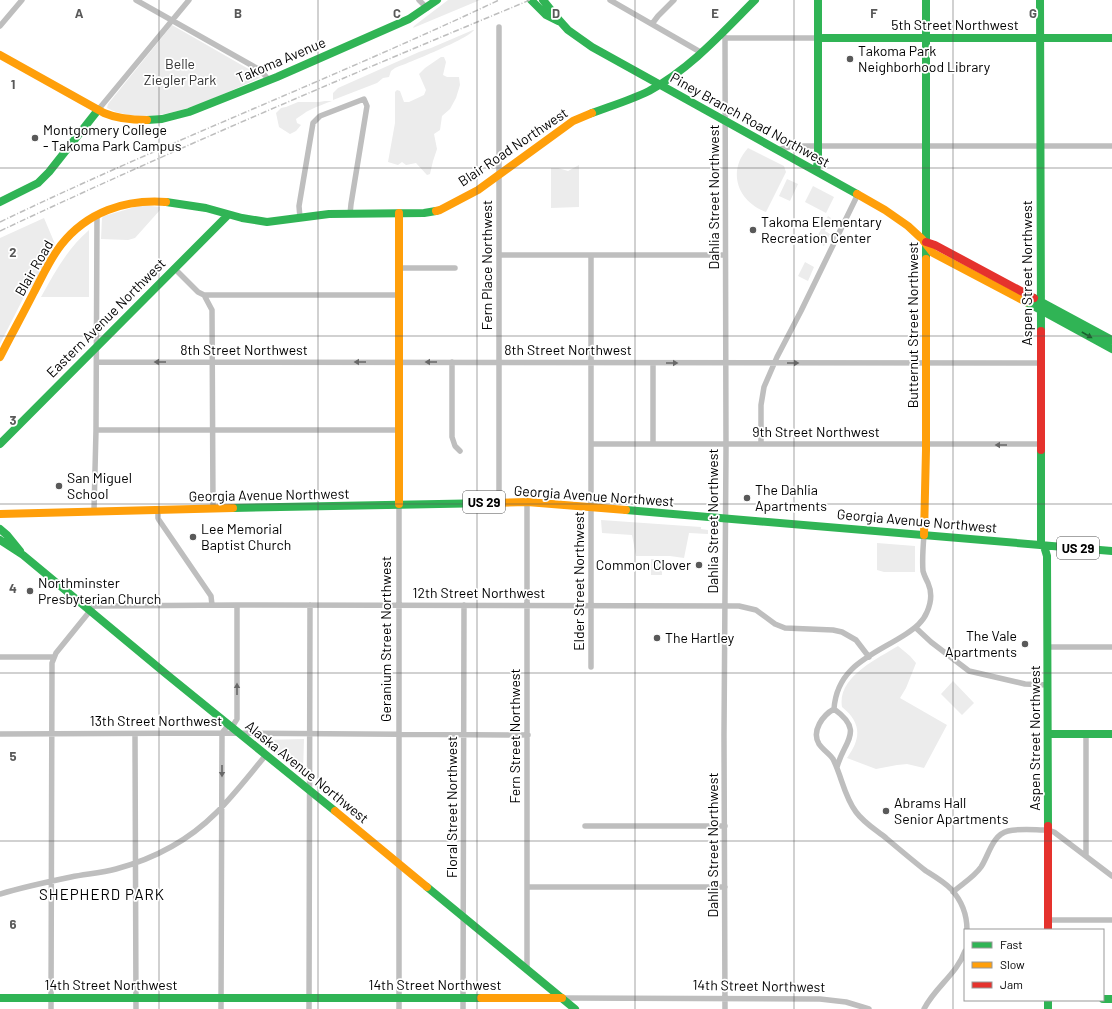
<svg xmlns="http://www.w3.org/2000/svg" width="1112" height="1009" viewBox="0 0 1112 1009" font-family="Barlow,sans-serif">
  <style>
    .green { fill: #ececec }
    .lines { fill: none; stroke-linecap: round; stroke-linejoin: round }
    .street { stroke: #bebebe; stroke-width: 5.5 }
    .fast { stroke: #30b455; stroke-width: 8 }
    .slow { stroke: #ff9f0a; stroke-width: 8 }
    .jam { stroke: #e5322d; stroke-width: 8 }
    .rail { stroke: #bebebe; stroke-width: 1.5; stroke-dasharray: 6 2 1 2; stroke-linecap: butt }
    .oneway { fill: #1a632f }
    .oneway2 { fill: #686868 }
    .grid { fill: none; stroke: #595959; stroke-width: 1; stroke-opacity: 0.55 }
    .poi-dot { fill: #595959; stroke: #fff; stroke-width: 1.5 }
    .labels { text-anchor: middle; stroke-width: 3.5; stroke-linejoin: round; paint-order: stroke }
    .shield { fill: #fff; stroke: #4c4c4c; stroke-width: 1 }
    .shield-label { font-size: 13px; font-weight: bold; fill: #000 }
    .street-label { font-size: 14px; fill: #000; stroke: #fff }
    .poi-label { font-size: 14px; fill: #000; stroke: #fff; text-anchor: start }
    .park-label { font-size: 14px; fill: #333; stroke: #fff }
    .neighbourhood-label { font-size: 15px; letter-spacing: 1px; fill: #000; stroke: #fff }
    .grid-label { font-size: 13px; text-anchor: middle; font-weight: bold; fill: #595959; stroke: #fff; stroke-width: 3.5; stroke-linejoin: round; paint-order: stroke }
  </style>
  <rect width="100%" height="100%" fill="#fff"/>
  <path class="green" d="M 448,0 L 480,0 L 413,28 L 414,26 Z
    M 172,25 L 259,75 L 260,78 C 216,96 155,132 107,108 L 108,104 Z
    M 473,30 L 474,30 C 468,39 408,63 395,68 L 391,71 L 389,77 L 383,78 L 377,83 L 333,100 L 333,93 L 338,88 L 419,52 L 431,48 Z
    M 441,57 L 444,57 L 446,62 L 443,75 L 447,77 L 459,77 L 460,85 L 456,98 L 450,109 L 442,116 L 440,130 L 434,134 L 437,149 L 433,161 L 430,174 L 427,175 L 416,163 L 406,165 L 402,162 L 398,165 L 388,162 L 395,123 L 395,92 L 397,90 L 400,91 L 404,102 L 409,102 L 424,95 L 426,90 L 419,74 L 425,68 Z
    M 325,101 L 332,101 C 324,104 318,106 310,110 C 305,112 301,116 296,119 L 297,123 L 301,125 L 296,131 L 290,134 L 279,127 L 276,113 L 281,108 L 286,107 L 298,102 L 319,102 Z
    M 748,148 L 784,166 L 786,172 L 766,212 C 737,201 727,171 748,148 Z
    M 579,165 L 579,207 L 551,208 L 551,168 L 558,168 L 568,171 Z
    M 787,179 L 798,184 L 790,201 L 779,196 Z
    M 813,186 L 834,197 L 826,213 L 805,202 Z
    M 142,205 L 160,207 L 160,210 L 135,238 L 128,240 L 101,239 L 102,218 L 104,216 Z
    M 828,216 L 831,218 L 825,231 L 830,234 L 824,246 L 815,241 Z
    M 44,218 L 55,244 L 32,287 L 28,289 L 0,344 L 0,238 Z
    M 89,230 L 89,297 L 41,297 C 55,272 67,249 89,230 Z
    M 805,262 L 814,267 L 808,281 L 798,276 Z
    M 601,520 L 701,527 L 701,529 L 708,530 L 708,534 L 689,533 L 684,558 L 670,556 L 636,556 L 632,535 L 602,533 Z
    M 877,543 L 915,546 L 915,572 L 884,572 L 877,570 Z
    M 651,559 L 662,559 L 662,575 L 651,575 Z
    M 898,646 L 910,656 L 916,663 L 906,688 L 900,698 L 947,725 L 924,768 L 907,764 L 897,765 L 876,769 L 847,758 C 861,739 862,723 842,707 C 837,677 877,659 898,646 Z
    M 953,681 L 974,703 L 962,715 L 941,694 Z
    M 304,739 L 303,774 L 260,740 Z"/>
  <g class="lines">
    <path class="street" d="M 136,0 L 260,70 L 269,80
      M 419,0 L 427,8
      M 610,0 L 702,53
      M 652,24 L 658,16 L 674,0
      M 0,26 L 22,0
      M 722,33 L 725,38 L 726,450 L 724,735 L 725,1009
      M 725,38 L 821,38
      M 98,110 L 189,0
      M 777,150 L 793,146 L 1112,146
      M 300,218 L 299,206 L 313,123 L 320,116 L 364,99 L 367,106 L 351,204 L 350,214
      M 499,255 L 725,255
      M 591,255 L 591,667
      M 174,268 L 198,292 L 204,295 L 212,310 L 213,509
      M 399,268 L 455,268
      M 204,295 L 399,295
      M 97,362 L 1040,363
      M 452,362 L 452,437 L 455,446 L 460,451
      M 96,430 L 399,430
      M 591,444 L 1040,444
      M 653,444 L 653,363
      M 761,444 L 761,405 L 764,387 L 777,357 L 801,311 L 858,194
      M 499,502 L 499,27
      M 527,502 L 527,969
      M 399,504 L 399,1009
      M 158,510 L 158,518 L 159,520 L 211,596 L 212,605
      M 94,511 L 96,430 L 97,215
      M 916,628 L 931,642 L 969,671 L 1025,684 L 1048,685
      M 1048,647 L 1112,647
      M 0,657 L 54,657
      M 834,709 C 823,715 811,731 819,744 C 823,750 830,754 833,759 C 842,777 844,796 856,812 C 864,823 876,830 886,838 C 899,849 912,860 926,871 C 934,876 944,882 951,889 C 962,901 967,914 967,930
      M 834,709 C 837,665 874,655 906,634 C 915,628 923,622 927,612 C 931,603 932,592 928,583 C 926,579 924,575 923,571 C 922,559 923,547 924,535
      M 834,709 C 865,731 844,741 837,767
      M 232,727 L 237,719 L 237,605
      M 0,734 L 222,733 L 528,735
      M 135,734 L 136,1009
      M 585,826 L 725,826
      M 1086,856 L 1086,734
      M 527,887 L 725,887
      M 953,892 C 962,884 974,877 981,867 C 989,855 992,835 1008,831 C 1020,828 1035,830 1048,830 L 1054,832 L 1112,876
      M 0,894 C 23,887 47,882 71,877 C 86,874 101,873 116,869 C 153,859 189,840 216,813 C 234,795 250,774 266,755
      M 1048,920 L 1112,920
      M 562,998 L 820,999 L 846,1002 L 869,1009
      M 51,1009 L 52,663 L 56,653 L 94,606 L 237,605 L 739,606 L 756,610 L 775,624 L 785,628 L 833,630 L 842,632 L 856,640 L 869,657
      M 221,1009 L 222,733 L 229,724
      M 309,1009 L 310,605
      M 463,1009 L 464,605
      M 924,1009 C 935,987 957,974 965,951"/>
    <path class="fast" d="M 531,0 L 546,15 L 558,21
      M 543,0 L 559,20 L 568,30 L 592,47 L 857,194
      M 926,0 L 926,259
      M 1040,0 L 1041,331
      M 823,38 L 1112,38
      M 592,113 C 611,106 631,100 649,91 C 691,68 722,33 755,0
      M 147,120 L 162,119 L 189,112 L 277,77 L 409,19 L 437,0
      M 816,171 L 818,161 L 818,0
      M 0,202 L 38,183 L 49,172 L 98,110
      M 166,202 L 206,208 L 242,218 L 267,222 L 329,214 L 424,213 L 436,211
      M 1034,298 L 1112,340
      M 1026,302 L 1112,349
      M 0,444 L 228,215
      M 1041,450 L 1041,545
      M 233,508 L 491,503
      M 626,510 L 1112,551
      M 0,529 L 7,535 L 20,551
      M 0,540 L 23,555 L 165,673 L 335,811
      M 1044,546 L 1047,556 L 1048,826
      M 1048,734 L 1112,734
      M 427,887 L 575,1009
      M 0,998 L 481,998
      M 1103,999 L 1112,999
      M 1048,1000 L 1048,1009"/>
    <path class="slow" d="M 0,55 L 104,113 C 118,119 132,120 147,120
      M 857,194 L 885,210 L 908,226 L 922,239 L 933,253 L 1026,302
      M 436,211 L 440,210 L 478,190 L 573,121 L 592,113
      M 399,213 L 399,504
      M 0,357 C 11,335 23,314 34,292 C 42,277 50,259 61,245 C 87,212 125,199 166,202
      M 491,503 L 527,502 L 626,510
      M 0,514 L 233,508
      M 924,535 L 926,450 L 926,259
      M 335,811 L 427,887
      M 481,998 L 562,998"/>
    <path class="jam" d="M 926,242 L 935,245 L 1034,298
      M 1041,331 L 1041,450
      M 1048,826 L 1048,930"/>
    <path class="rail" d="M 0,222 C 164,143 334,78 499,0
      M 0,231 C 174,149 352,74 530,0"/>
  </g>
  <defs><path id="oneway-solid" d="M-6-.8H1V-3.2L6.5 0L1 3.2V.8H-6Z"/></defs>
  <use class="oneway" href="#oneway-solid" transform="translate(1087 335) rotate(30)"/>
  <g class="oneway2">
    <use href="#oneway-solid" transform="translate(160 362) rotate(-180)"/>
    <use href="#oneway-solid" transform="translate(360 362) rotate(-180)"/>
    <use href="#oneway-solid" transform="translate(431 362) rotate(-180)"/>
    <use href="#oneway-solid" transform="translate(672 363)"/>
    <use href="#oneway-solid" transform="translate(793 363)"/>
    <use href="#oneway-solid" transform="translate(1001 445) rotate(-180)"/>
    <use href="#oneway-solid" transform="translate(237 689) rotate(-90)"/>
    <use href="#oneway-solid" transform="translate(222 771) rotate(90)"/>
  </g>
  <path class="grid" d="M 159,0 L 159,1009M 318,0 L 318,1009M 477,0 L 477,1009M 635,0 L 635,1009M 794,0 L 794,1009M 953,0 L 953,1009M 0,168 L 1112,168M 0,336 L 1112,336M 0,504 L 1112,504M 0,673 L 1112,673M 0,841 L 1112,841"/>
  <g class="poi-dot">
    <circle cx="850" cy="59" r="4"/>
    <circle cx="35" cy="138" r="4"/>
    <circle cx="753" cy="230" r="4"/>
    <circle cx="59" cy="486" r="4"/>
    <circle cx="747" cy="498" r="4"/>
    <circle cx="193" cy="537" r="4"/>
    <circle cx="699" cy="565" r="4"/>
    <circle cx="30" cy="591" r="4"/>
    <circle cx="657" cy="638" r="4"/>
    <circle cx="1025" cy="644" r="4"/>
    <circle cx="886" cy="811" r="4"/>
  </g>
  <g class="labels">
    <g class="shield">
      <rect x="463" y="491" width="42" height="22" rx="3"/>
      <rect x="1057" y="537" width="42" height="22" rx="3"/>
    </g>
    <g class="shield-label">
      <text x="484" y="507">US 29</text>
      <text x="1078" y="553">US 29</text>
    </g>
    <g class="street-label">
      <text x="955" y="30">5th Street Northwest</text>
      <text transform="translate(281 60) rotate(-23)" y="5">Takoma Avenue</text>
      <text transform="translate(750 120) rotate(29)" y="5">Piney Branch Road Northwest</text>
      <text transform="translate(513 147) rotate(-34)" y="5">Blair Road Northwest</text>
      <text transform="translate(714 197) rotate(-90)" y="5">Dahlia Street Northwest</text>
      <text transform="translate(487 265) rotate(-90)" y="5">Fern Place Northwest</text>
      <text transform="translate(34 268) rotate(-60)" y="5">Blair Road</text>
      <text transform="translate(1027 273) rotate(-90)" y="5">Aspen Street Northwest</text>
      <text transform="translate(106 318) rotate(-45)" y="5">Eastern Avenue Northwest</text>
      <text transform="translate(913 325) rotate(-90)" y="5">Butternut Street Northwest</text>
      <text x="244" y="355">8th Street Northwest</text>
      <text x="568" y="355">8th Street Northwest</text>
      <text x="816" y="437">9th Street Northwest</text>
      <text transform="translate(269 495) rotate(-1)" y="5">Georgia Avenue Northwest</text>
      <text transform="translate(594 496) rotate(4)" y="5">Georgia Avenue Northwest</text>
      <text transform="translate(713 521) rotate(-90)" y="5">Dahlia Street Northwest</text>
      <text transform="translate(917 521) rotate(5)" y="5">Georgia Avenue Northwest</text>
      <text transform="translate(579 581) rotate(-90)" y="5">Elder Street Northwest</text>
      <text x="479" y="598">12th Street Northwest</text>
      <text transform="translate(386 639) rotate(-90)" y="5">Geranium Street Northwest</text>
      <text x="156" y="726">13th Street Northwest</text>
      <text transform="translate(515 736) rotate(-90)" y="5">Fern Street Northwest</text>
      <text transform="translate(1035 738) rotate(-90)" y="5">Aspen Street Northwest</text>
      <text transform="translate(307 772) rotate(39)" y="5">Alaska Avenue Northwest</text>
      <text transform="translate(452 807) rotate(-90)" y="5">Floral Street Northwest</text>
      <text transform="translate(713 845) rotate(-90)" y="5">Dahlia Street Northwest</text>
      <text x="111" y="990">14th Street Northwest</text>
      <text x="435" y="990">14th Street Northwest</text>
      <text transform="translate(759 986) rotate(1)" y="5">14th Street Northwest</text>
    </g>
    <g class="poi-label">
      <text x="858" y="56">Takoma Park<tspan x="858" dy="16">Neighborhood Library</tspan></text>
      <text x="43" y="135">Montgomery College<tspan x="43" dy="16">- Takoma Park Campus</tspan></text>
      <text x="761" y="227">Takoma Elementary<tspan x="761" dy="16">Recreation Center</tspan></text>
      <text x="67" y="483">San Miguel<tspan x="67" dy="16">School</tspan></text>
      <text x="755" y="495">The Dahlia<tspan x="755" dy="16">Apartments</tspan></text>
      <text x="201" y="534">Lee Memorial<tspan x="201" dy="16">Baptist Church</tspan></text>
      <text x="691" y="570" text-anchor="end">Common Clover</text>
      <text x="38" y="588">Northminster<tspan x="38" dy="16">Presbyterian Church</tspan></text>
      <text x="1017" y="641" text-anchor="end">The Vale<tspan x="1017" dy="16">Apartments</tspan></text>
      <text x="665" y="643">The Hartley</text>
      <text x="894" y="808">Abrams Hall<tspan x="894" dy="16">Senior Apartments</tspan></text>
    </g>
    <g class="park-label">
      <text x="180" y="69">Belle<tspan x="180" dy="16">Ziegler Park</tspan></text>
    </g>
    <g class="neighbourhood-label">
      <text x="102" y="900">SHEPHERD PARK</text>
    </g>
  </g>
  <g class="grid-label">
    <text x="79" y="18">A</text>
    <text x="238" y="18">B</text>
    <text x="397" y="18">C</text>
    <text x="556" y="18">D</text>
    <text x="715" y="18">E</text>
    <text x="874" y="18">F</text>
    <text x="1033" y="18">G</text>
    <text x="13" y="89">1</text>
    <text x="13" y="257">2</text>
    <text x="13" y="425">3</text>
    <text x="13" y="593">4</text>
    <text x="13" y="761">5</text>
    <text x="13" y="929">6</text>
  </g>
  <rect x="964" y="929" width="140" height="72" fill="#ffffff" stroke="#999999"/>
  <rect x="972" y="942" width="20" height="6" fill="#30b455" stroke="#999999"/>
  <text x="1000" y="949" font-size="12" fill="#000000">Fast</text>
  <rect x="972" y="962" width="20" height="6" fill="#ff9f0a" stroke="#999999"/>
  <text x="1000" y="969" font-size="12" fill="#000000">Slow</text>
  <rect x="972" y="982" width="20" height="6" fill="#e5322d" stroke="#999999"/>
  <text x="1000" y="989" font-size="12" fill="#000000">Jam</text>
</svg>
